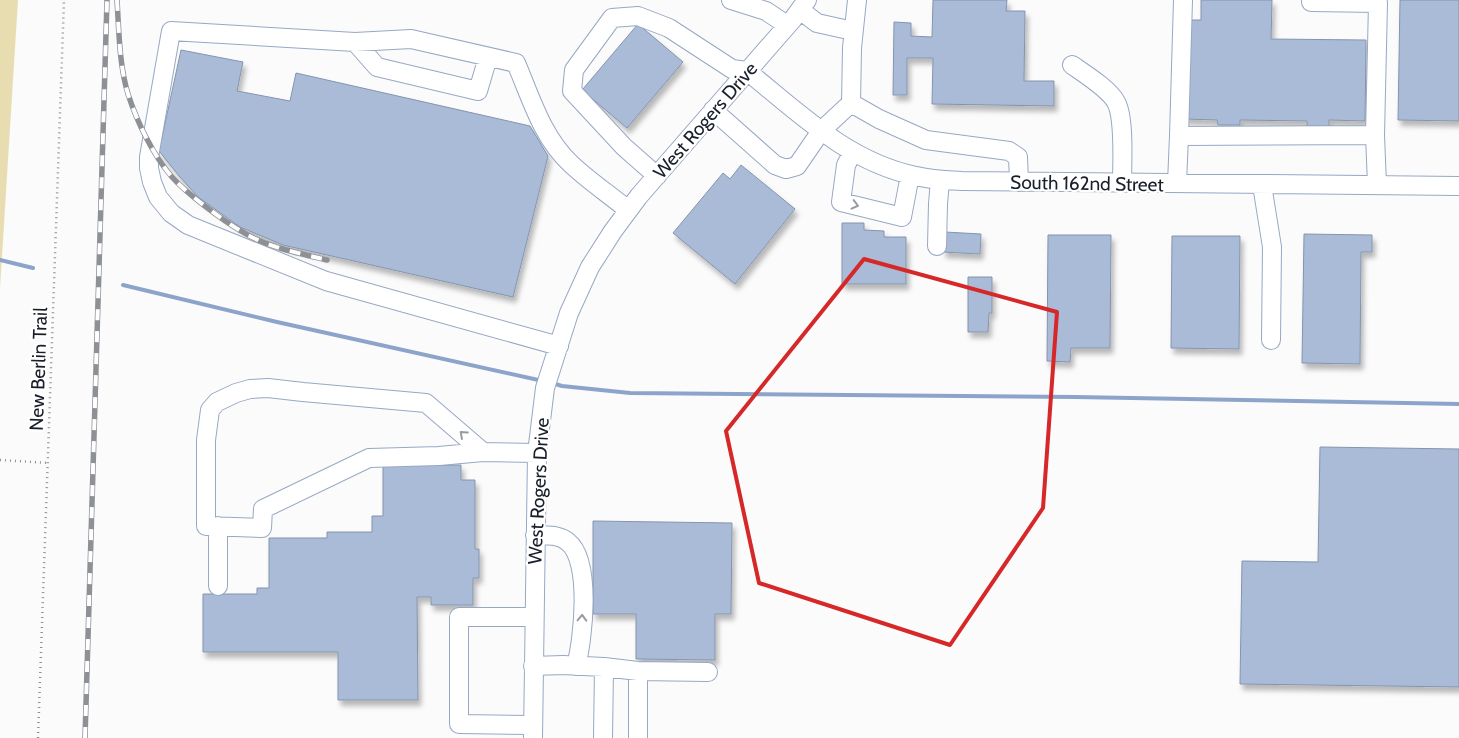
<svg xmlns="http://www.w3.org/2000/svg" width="1459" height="738" viewBox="0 0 1459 738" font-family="Cabin,sans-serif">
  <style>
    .green { fill: #e7ddb0 }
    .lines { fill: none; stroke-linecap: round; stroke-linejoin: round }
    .stream { stroke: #8da4ca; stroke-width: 4 }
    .building { fill: #aabbd7; stroke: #8494ae; filter: url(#shadow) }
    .minor-casing { stroke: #97a8c3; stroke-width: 20 }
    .path { stroke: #8c8f94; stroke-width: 2.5; stroke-dasharray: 1 4; stroke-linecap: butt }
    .minor { stroke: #fff; stroke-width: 18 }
    .rail-casing { stroke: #8d9095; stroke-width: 5.5 }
    .rail { stroke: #fff; stroke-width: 4; stroke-dasharray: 11; stroke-linecap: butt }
    .oneway { stroke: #989a9f }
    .marked { fill: none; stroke: #d62828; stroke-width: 4; stroke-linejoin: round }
    .labels { text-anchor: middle; stroke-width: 4.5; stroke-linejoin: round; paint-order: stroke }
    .street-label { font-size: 19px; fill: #191f2a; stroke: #fff }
  </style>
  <defs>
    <filter id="shadow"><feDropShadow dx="3" dy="5.5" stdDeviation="2.5" flood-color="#0004"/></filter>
  </defs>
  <rect width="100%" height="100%" fill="#fbfbfb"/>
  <path class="green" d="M 0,0 L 18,0 L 0,288 Z"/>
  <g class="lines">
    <path class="stream" d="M 0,260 L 33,268
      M 123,285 L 277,322 L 543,381
      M 552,383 L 562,386 L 630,393 L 1075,397 L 1459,404"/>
  </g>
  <path class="building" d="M 933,0 L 1007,0 L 1006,11 L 1025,11 L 1024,81 L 1054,81 L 1054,106 L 932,104 L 933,58 L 907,58 L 907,95 L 893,95 L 894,22 L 911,23 L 911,36 L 932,37 Z
    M 1201,0 L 1272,0 L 1271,39 L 1366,40 L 1365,121 L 1329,120 L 1329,126 L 1307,126 L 1307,121 L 1240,120 L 1240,125 L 1218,125 L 1217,120 L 1184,119 L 1185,20 L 1201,20 Z
    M 1400,0 L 1459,0 L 1459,121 L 1398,120 Z
    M 638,24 L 683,62 L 627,128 L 582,90 Z
    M 181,50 L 243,62 L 237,91 L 290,101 L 296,73 L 530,126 L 548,156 L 513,297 L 283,245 L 240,227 L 198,197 L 180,177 L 159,151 Z
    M 741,165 L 795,209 L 735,284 L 673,233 L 723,173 L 730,179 Z
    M 842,223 L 864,223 L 864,230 L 884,231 L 884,237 L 906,237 L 906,284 L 842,284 Z
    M 945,232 L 981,234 L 980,254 L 943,252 Z
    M 1304,234 L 1372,235 L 1372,252 L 1361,252 L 1360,364 L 1302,363 Z
    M 1048,235 L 1111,235 L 1110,348 L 1071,348 L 1070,362 L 1047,361 Z
    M 1172,236 L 1240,236 L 1239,349 L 1171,348 Z
    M 968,277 L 992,277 L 992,313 L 989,313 L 988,332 L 968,332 Z
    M 1320,447 L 1459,449 L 1459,687 L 1240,684 L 1242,561 L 1318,562 Z
    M 383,465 L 461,465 L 461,480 L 475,480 L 475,549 L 479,549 L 479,578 L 473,578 L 473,605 L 431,605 L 431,597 L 417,597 L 418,700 L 338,700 L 338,652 L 203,652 L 203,594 L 257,594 L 257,588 L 269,588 L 269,538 L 327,538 L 327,532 L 372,532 L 372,516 L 383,516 Z
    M 593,521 L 732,523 L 731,614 L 715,614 L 715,660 L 636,659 L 636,614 L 593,614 Z"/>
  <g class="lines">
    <defs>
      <path id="minor" d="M 731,0 L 766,11 L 787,25
        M 857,0 L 852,48 L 851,103 L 879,119 L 926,140 L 1009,151 L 1018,157 L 1019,182
        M 1311,2 L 1378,3 L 1375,135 L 1377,185
        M 800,10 L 817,23 L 853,31
        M 355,42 L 377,67 L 478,91 L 488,57
        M 1072,65 C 1085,74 1109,89 1116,102 C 1125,118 1122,164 1122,183
        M 713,110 L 775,165 L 786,169 L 797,166 L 821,131 L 851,103
        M 1179,136 L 1183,0
        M 853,152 L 846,165 L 841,202 L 902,217 L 910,175
        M 657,176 L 624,147 L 572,91 L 574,70 L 612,18 L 638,16 L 669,28 L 732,69 L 747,71 C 799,113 848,162 916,176 C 931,180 947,180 962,181 L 1459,186
        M 1177,183 L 1179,136 L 1375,135
        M 1262,185 L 1272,247 L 1271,340
        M 937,246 L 938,204 L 940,180
        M 559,346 L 326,281 L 188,225 L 171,213 L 158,197 L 152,182 L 149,168 L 149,157 L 171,31 L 355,42 L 411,39 L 516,63 C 531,98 542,137 571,164 C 589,181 610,195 628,210
        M 483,452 L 426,403 L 303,392 L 268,388 L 250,389 L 236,393 L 217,402 L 210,410 L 206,440 L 206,526 L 262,528 L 263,509 L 369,458 L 439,456 L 483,452 L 537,453
        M 218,526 L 218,586
        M 535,535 C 547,536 559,534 568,542 C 592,561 583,640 576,666
        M 533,666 L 563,665 L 604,667 L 638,671 L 708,672
        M 533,725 L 459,724 L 459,617 L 534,617
        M 533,738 L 537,453 L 545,388 L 569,313 L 590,267 L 613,231 L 639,196 L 793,19 L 807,0
        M 603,738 L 604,667
        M 638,738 L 638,671"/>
    </defs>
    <use href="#minor" class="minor-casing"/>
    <path class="path" d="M 0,460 L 48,463
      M 38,738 L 64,0"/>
    <use href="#minor" class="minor"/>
    <defs>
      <path id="rail" d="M 117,0 C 119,31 119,64 128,94 C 137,122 153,155 172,177 C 186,193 222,220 241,231 C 266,247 298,253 327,260
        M 85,738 L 107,0"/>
    </defs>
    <use href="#rail" class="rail-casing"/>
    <use href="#rail" class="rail"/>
  </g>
  <defs><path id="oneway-chevron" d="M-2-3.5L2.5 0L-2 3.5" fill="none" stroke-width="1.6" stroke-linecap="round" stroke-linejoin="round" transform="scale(1.25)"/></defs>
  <g class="oneway">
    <use href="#oneway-chevron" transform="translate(855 205) rotate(14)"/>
    <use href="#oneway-chevron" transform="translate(463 434) rotate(-138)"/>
    <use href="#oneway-chevron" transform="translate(582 618) rotate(-88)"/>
  </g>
  <path class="marked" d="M 864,259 L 1057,312 L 1043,508 L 950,645 L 759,583 L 726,431 Z"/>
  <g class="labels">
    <g class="street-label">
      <text transform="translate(705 120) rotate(-49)" y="7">West Rogers Drive</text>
      <text transform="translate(1087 183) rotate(1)" y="7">South 162nd Street</text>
      <text transform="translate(38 369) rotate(-88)" y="7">New Berlin Trail</text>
      <text transform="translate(538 491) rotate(-87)" y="7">West Rogers Drive</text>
    </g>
  </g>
</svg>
